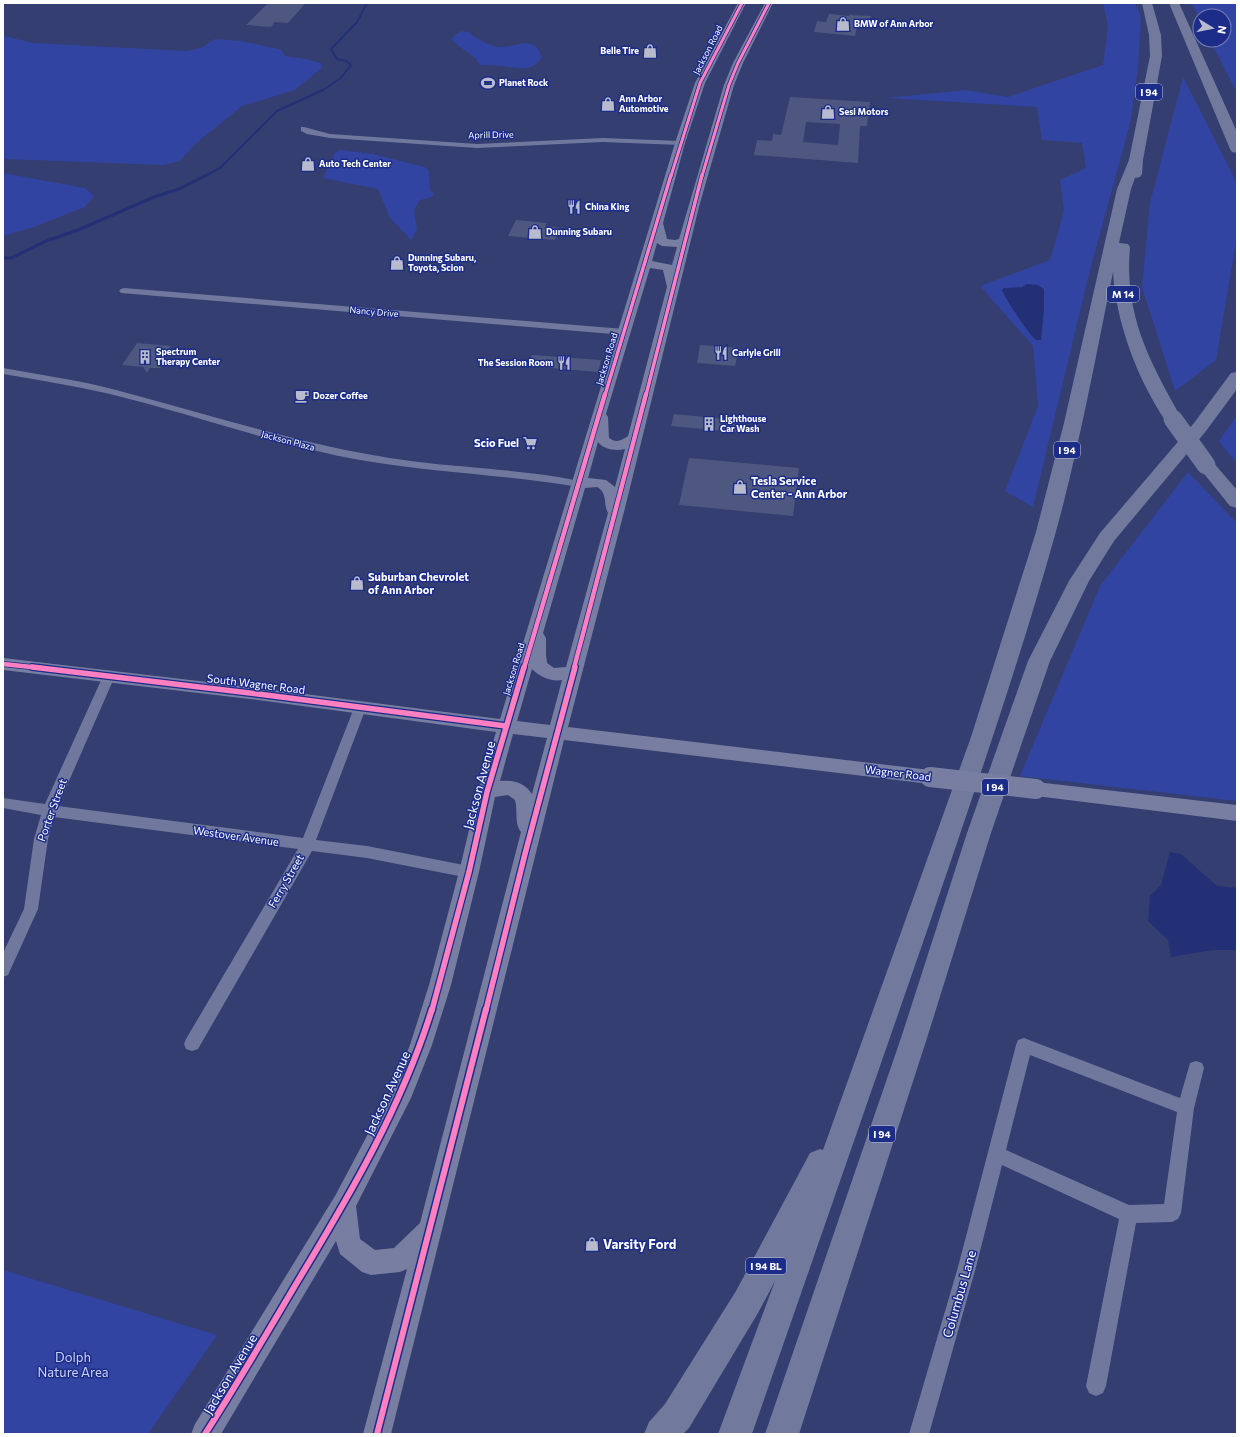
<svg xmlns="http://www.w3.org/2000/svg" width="1240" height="1437" viewBox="0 0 1240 1437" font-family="Commissioner,sans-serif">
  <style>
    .green { fill: #3244a1 }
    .water { fill: #243075 }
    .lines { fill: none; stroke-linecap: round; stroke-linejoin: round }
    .stream-far1 { stroke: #243075; stroke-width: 2 }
    .stream { stroke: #243075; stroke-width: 3 }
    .building { fill: #4e577f; fill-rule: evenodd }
    .minor { fill: #70789d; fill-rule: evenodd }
    .secondary { fill: #777ea1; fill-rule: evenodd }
    .motorway { fill: #717a9c; fill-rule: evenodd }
    .secondary-bridge { stroke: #777ea1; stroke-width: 20 }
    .motorway-bridge { stroke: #717a9c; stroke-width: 19 }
    .cycleway-far4-casing { stroke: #1c2c89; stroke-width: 4.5 }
    .cycleway-far3-casing { stroke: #1c2c89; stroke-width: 5 }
    .cycleway-far2-casing { stroke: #1c2c89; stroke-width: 6 }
    .cycleway-far1-casing { stroke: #1c2c89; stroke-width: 8 }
    .cycleway-casing { stroke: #1c2c89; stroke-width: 9 }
    .cycleway-far4 { stroke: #ff80c0; stroke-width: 3 }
    .cycleway-far3 { stroke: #ff80c0; stroke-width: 3.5 }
    .cycleway-far2 { stroke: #ff80c0; stroke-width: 4.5 }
    .cycleway-far1 { stroke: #ff80c0; stroke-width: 5.5 }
    .cycleway { stroke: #ff80c0; stroke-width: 6 }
    .labels { text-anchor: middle; stroke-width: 3; stroke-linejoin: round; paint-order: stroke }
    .far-poi-label { font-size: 9px; font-weight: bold; fill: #fff; stroke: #1c2c89; text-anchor: start }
    .far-street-label { font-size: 9px; fill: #fff; stroke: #1c2c89 }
    .shield { fill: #1c2c89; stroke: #bbc0dc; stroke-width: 1 }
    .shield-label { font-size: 10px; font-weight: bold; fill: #fff }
    .poi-label { font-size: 11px; font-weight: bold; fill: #fff; stroke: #1c2c89; text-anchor: start }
    .street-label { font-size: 11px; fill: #fff; stroke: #1c2c89 }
    .near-street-label { font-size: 13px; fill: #fff; stroke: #1c2c89 }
    .near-poi-label { font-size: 13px; font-weight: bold; fill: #fff; stroke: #1c2c89; text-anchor: start }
    .near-park-label { font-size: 13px; fill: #cbd3f9; stroke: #1c2c89 }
  </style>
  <rect width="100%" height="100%" fill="#343e70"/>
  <path class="green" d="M 1103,3 L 1135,3 L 1141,17 L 1138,68 L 1130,124 L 1090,270 L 1033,507 L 1005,491 L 1038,406 L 1033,346 L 980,286 L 1050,260 L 1064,211 L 1060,180 L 1086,168 L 1082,143 L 1042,140 L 1037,107 L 886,98 L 966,90 L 1008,97 L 1103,65 L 1108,26 Z
    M 1192,3 L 1237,3 L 1237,93 L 1210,40 L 1224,40 L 1224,16 L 1200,16 L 1200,20 Z
    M 462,31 L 469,32 L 471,35 C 480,39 491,48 503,47 C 520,46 534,35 542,57 C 533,73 518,68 502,66 C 495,65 487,65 480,65 L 475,58 L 451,40 L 455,35 Z
    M 3,36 L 34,43 L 186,51 L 201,48 L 215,39 L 241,41 L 282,50 L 285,56 L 306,59 L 321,63 L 322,68 L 295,90 L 242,106 L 194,145 L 180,161 L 163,165 L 5,159 L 3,160 Z
    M 1183,77 L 1237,183 L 1237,236 L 1216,360 L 1175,391 L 1142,287 L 1150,203 Z
    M 340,150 L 373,154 L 425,167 L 429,172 L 430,190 L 434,194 L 430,198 L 420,200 L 414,210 L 417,230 L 411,240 L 390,218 L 378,189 L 323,178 L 335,153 Z
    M 3,173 L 85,188 L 94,196 L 85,207 L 31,228 L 3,236 Z
    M 1237,415 L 1237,464 L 1219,441 Z
    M 1188,472 L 1237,523 L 1237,801 L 1020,776 L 1100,586 Z
    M 3,1270 L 217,1335 L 148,1434 L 3,1434 Z"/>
  <path class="water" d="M 1027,284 L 1038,285 L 1044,289 L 1044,309 L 1041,340 L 1036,340 C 1029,335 1006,300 1002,290 L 1004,288 L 1022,287 Z
    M 1170,852 L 1181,854 L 1217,886 L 1237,888 L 1237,950 L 1213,950 L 1171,957 L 1168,940 L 1148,921 L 1150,896 L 1161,885 Z"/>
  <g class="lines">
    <path class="stream-far1" d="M 205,176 L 220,168 L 277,111 L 323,90 L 341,78 L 351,65 L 346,61 L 337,59 L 331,49 L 357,22 L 367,3"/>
    <path class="stream" d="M 3,258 L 11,258 L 46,241 L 78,230 L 154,197 L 179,189 L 207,175"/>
  </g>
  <path class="building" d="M 268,3 L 306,3 L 288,23 L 275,22 L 271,27 L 246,25 Z
    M 829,14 L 849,16 L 849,15 L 871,16 L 868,28 L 857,27 L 855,36 L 814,32 L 817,21 L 826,22 Z
    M 790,97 L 870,102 L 867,126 L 860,126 L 858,163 L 754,155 L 757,140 L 772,141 L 773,134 L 781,135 ZM 806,122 L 840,124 L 838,145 L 803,142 Z
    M 516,220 L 547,223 L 545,226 L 561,228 L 555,240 L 508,236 Z
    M 137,343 L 171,346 L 159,362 L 161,368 L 150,368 L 147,373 L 143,367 L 122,365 Z
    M 700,345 L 739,348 L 735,366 L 697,363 Z
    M 532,355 L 601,360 L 598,372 L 528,366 Z
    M 674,414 L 746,421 L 744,433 L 671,426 Z
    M 689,458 L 799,468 L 793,516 L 679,505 Z"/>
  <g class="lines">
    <path class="minor" d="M 301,127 L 304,127 L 330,134 L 477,144 L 603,138 L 680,141 L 684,143 L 680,145 L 603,142 L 477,148 L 330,138 L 307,134 L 301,131 Z
      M 124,288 L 624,329 L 629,332 L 624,335 L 121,293 L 119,291 L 121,289 Z
      M 3,368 C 41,375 79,380 116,390 C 222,418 326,453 436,464 C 455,466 578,475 584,484 L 579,487 C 509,475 437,473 366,461 C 279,446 196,415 110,394 C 74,386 39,380 3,374 Z
      M 109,671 L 113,673 L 115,676 L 58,806 L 303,838 L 354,708 L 355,705 L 360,703 L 365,705 L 366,708 L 316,840 L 367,846 L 469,866 L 474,868 L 476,872 L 474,876 L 469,878 L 367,858 L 312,851 L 198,1049 L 192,1051 L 186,1049 L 184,1044 L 186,1039 L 298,849 L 54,817 L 48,839 L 38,909 L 8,975 L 3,977 L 3,953 L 24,909 L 34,839 L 41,815 L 3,808 L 3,798 L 45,804 L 103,676 L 105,673 Z
      M 1024,1038 L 1180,1098 L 1190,1063 L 1196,1061 L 1202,1063 L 1204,1068 L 1194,1108 L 1181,1213 L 1178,1219 L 1172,1222 L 1136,1223 L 1106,1386 L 1103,1393 L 1096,1396 L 1089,1393 L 1086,1386 L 1119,1219 L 1002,1165 L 976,1267 L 929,1434 L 909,1434 L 958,1267 L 1016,1045 L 1018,1040 ZM 1030,1055 L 1177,1112 L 1164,1204 L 1129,1205 L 1006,1150 Z"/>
    <path class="secondary" d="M 738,3 L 746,3 L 705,83 L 685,143 L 663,223 L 667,239 L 675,240 L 679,239 L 724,85 L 733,63 L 765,3 L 773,3 L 743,63 L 734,85 L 700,203 L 624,512 L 568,727 L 930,770 L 937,772 L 939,777 L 937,782 L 930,784 L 564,740 L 391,1434 L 363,1434 L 407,1269 L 400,1272 L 371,1275 L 362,1272 L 340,1254 L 336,1241 L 221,1434 L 191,1434 L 195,1424 L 335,1196 L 394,1085 L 410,1045 L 429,985 L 459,872 L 478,792 L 496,732 L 258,700 L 3,670 L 3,658 L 258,688 L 500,719 L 675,143 L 695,83 ZM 657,243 L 662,246 L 677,247 L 672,265 L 652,261 ZM 650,268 L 663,270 L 667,287 L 628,436 C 621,441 616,443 609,438 L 608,417 L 606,414 ZM 598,442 C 604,450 616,451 625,449 L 615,487 L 606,480 L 588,478 ZM 597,487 C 608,493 603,504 608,513 L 566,667 L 554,668 L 547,663 L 546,654 L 546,638 L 543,633 L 585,488 ZM 532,669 C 540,677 551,682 562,680 L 550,725 L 517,721 ZM 513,734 L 547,738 L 532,794 C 524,782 512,780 500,781 ZM 508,795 L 515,800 C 518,810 514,824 521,832 L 420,1223 L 394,1248 L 375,1250 L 360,1239 L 356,1206 L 411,1098 L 432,1045 L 451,985 L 479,872 L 495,797 Z
      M 1036,782 L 1237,805 L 1237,821 L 1036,796 L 1029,794 L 1027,789 L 1029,784 Z"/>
    <path class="motorway" d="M 1142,3 L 1152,3 L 1161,35 L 1162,56 L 1143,160 L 1142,174 L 1140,177 L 1135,178 L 1131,189 L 1119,243 L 1128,244 L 1130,247 C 1124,315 1149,361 1182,419 L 1179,423 L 1173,424 L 1167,423 C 1138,381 1116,323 1113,272 C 1095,360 1079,449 1055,535 C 1018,667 973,796 929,925 C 870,1095 811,1265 752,1434 L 718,1434 L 775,1281 L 758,1313 L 689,1428 L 683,1434 L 644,1434 L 649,1422 L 665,1404 L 736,1291 L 810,1153 L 820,1149 L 823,1150 L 971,737 L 1036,532 L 1064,423 L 1117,189 L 1129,160 L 1150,56 L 1149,35 Z
      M 1169,3 L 1179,3 L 1237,132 L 1237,153 L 1232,152 L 1230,149 Z
      M 1237,372 L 1237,389 L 1206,431 L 1114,541 L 1089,581 L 1050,661 L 991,833 L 928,1035 L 799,1434 L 765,1434 L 902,1035 L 967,833 L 1028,661 L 1069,581 L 1100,533 L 1194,423 L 1231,373 Z
      M 1206,459 L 1212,461 L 1237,490 L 1237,508 L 1230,506 L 1197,465 L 1200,461 Z"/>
    <path class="secondary-bridge" d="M 930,777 L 1036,789"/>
    <path class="motorway-bridge" d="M 1173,419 L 1206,465"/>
    <defs>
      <path id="cycleway-far4" d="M 671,176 L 700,83 L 742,3
        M 702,176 L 729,85 L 738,63 L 769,3"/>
      <path id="cycleway-far3" d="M 605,395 L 671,175
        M 646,395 L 702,175"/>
      <path id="cycleway-far2" d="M 3,664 L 41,668
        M 524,668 L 605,394
        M 574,668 L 646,394"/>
      <path id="cycleway-far1" d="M 32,667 L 258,694 L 506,726
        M 432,1010 L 469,872 L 487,792 L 524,667
        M 486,1010 L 526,850 L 575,667"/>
      <path id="cycleway" d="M 205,1434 C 238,1383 268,1331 299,1279 C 351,1193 402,1106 432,1009
        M 377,1434 L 486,1009"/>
    </defs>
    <use href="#cycleway-far4" class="cycleway-far4-casing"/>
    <use href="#cycleway-far3" class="cycleway-far3-casing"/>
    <use href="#cycleway-far2" class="cycleway-far2-casing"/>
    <use href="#cycleway-far1" class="cycleway-far1-casing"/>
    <use href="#cycleway" class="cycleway-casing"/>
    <use href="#cycleway-far4" class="cycleway-far4"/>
    <use href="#cycleway-far3" class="cycleway-far3"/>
    <use href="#cycleway-far2" class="cycleway-far2"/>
    <use href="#cycleway-far1" class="cycleway-far1"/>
    <use href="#cycleway" class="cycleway"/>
  </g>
  <defs>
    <symbol id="shop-bare" viewBox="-9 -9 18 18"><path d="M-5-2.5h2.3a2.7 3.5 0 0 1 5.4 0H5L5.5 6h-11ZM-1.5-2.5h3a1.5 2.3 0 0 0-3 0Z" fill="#b8bbcd" stroke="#1c2c89" stroke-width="2.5" paint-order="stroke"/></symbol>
    <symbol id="stadium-bare" viewBox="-9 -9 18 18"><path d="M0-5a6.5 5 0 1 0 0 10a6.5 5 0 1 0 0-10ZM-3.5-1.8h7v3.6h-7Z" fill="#b8bbcd" stroke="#1c2c89" stroke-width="2.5" paint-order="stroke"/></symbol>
    <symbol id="restaurant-bare" viewBox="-9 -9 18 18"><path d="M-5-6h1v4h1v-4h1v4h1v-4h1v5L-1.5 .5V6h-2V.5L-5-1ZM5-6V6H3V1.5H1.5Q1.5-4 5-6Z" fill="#b8bbcd" stroke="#1c2c89" stroke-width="2.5" paint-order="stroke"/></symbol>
    <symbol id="building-bare" viewBox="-9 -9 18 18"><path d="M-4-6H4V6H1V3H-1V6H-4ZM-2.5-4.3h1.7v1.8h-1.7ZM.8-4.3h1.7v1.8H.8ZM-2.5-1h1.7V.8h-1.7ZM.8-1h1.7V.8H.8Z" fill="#b8bbcd" stroke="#1c2c89" stroke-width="2.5" paint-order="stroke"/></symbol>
    <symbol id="cafe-bare" viewBox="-9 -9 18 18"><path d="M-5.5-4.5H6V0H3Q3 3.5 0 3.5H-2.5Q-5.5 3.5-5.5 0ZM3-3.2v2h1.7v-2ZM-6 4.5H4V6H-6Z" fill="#b8bbcd" stroke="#1c2c89" stroke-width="2.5" paint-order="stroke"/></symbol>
    <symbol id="supermarket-bare" viewBox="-9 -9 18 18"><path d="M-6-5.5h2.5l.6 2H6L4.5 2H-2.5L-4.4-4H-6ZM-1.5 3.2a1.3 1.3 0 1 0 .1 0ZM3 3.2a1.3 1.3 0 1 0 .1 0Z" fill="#b8bbcd" stroke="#1c2c89" stroke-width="2.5" paint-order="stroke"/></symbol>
  </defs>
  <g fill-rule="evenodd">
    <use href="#shop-bare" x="833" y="14" width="20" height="20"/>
    <use href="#shop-bare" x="640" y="41" width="20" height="20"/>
    <use href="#stadium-bare" x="478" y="73" width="20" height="20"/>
    <use href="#shop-bare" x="598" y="94" width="20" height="20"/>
    <use href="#shop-bare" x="818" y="102" width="20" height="20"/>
    <use href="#shop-bare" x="298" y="154" width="20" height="20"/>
    <use href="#restaurant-bare" x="564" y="197" width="20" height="20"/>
    <use href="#shop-bare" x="525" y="222" width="20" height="20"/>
    <use href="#shop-bare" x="387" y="253" width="20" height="20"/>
    <use href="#restaurant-bare" x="711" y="343" width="20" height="20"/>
    <use href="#building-bare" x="135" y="347" width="20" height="20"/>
    <use href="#restaurant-bare" x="554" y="353" width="20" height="20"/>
    <use href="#cafe-bare" x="292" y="386" width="20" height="20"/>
    <use href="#building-bare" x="699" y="414" width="20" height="20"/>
    <use href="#supermarket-bare" x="520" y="433" width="20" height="20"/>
    <use href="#shop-bare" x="730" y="477" width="20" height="20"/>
    <use href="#shop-bare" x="347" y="573" width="20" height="20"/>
    <use href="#shop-bare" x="582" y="1234" width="20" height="20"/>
  </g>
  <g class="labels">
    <g class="far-poi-label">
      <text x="854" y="27">BMW of Ann Arbor</text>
      <text x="639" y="54" text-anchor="end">Belle Tire</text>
      <text x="499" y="86">Planet Rock</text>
      <text x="619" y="102">Ann Arbor<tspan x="619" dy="10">Automotive</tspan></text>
      <text x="839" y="115">Sesi Motors</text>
      <text x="319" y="167">Auto Tech Center</text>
      <text x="585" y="210">China King</text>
      <text x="546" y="235">Dunning Subaru</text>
      <text x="408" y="261">Dunning Subaru,<tspan x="408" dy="10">Toyota, Scion</tspan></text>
      <text x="156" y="355">Spectrum<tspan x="156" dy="10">Therapy Center</tspan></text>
      <text x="732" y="356">Carlyle Grill</text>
      <text x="553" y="366" text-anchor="end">The Session Room</text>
      <text x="313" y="399">Dozer Coffee</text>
      <text x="720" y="422">Lighthouse<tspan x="720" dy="10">Car Wash</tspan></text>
    </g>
    <g class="far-street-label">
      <text transform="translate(708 50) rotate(-63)" y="3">Jackson Road</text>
      <text transform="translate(491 135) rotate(-1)" y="3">Aprill Drive</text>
      <text transform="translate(374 312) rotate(5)" y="3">Nancy Drive</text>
      <text transform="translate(607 359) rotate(-73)" y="3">Jackson Road</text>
      <text transform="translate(288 441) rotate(15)" y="3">Jackson Plaza</text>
      <text transform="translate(514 669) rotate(-73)" y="3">Jackson Road</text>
    </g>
    <g class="shield">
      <rect x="1136" y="84" width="26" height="16" rx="3"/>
      <rect x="1107" y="286" width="32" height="16" rx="3"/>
      <rect x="1054" y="442" width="26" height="16" rx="3"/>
      <rect x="982" y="779" width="26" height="16" rx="3"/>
      <rect x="869" y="1126" width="26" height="16" rx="3"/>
      <rect x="746" y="1258" width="40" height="16" rx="3"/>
    </g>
    <g class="shield-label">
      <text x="1149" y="96">I 94</text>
      <text x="1123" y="298">M 14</text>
      <text x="1067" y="454">I 94</text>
      <text x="995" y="791">I 94</text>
      <text x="882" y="1138">I 94</text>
      <text x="766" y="1270">I 94 BL</text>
    </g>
    <g class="poi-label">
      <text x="519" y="447" text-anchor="end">Scio Fuel</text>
      <text x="751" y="485">Tesla Service<tspan x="751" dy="13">Center - Ann Arbor</tspan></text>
      <text x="368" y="581">Suburban Chevrolet<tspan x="368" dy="13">of Ann Arbor</tspan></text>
    </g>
    <g class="street-label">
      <text transform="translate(256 684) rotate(7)" y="4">South Wagner Road</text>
      <text transform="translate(898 773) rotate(7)" y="4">Wagner Road</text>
      <text transform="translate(52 810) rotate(-70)" y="4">Porter Street</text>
      <text transform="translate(236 836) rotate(8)" y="4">Westover Avenue</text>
      <text transform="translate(286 881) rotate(-60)" y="4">Ferry Street</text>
    </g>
    <g class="near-street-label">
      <text transform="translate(479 785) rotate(-75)" y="5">Jackson Avenue</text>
      <text transform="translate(387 1093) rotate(-65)" y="5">Jackson Avenue</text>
      <text transform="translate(959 1294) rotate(-74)" y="5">Columbus Lane</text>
      <text transform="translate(230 1374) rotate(-59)" y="5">Jackson Avenue</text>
    </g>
    <g class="near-poi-label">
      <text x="603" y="1249">Varsity Ford</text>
    </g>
    <g class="near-park-label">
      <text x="73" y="1362">Dolph<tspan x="73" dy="15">Nature Area</tspan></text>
    </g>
  </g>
  <rect width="1240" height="1437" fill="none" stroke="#ffffff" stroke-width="8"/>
  <g transform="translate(1212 28) rotate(100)"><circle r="19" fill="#1c2c89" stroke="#7780b8"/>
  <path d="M0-3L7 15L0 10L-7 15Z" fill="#b8bbcd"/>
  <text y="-6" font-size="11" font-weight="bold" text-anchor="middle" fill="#ffffff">N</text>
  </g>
</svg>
